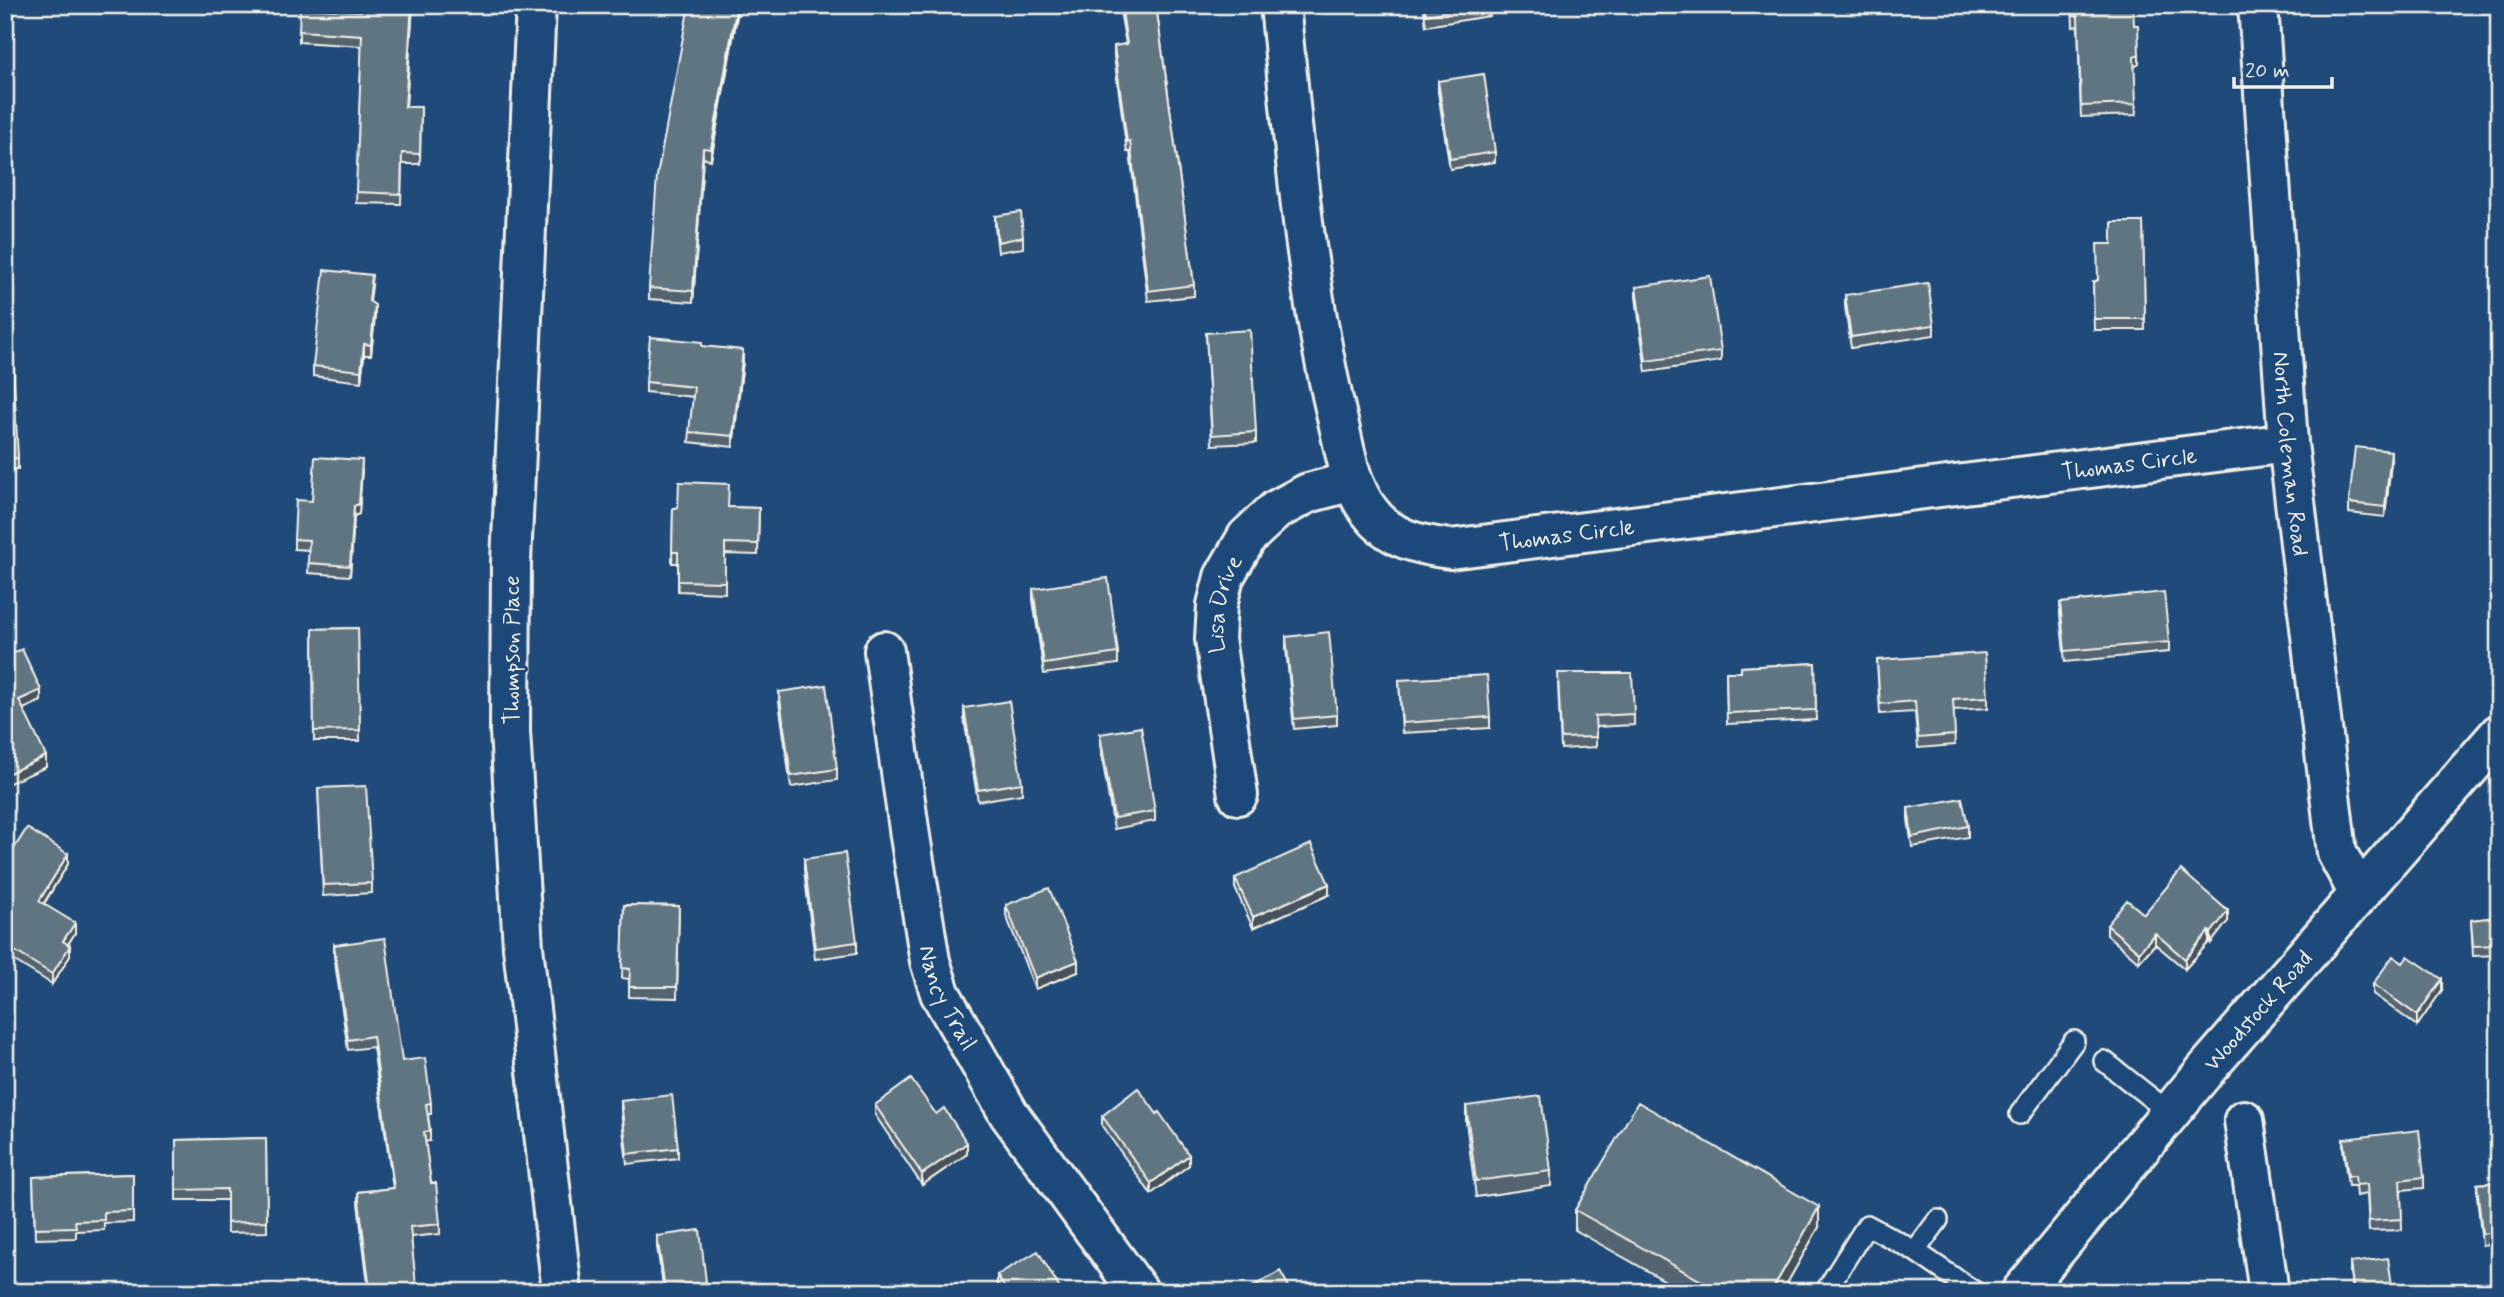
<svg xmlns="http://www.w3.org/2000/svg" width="2504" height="1297" viewBox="0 0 2504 1297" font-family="Mynerve,sans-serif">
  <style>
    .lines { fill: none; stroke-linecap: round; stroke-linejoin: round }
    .lane-casing { stroke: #f4f1e8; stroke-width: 24 }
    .street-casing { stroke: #f4f1e8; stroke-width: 44 }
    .secondary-casing { stroke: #f4f1e8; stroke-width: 44 }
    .lane { stroke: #1f4a7a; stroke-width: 19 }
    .street { stroke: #1f4a7a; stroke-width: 38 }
    .secondary { stroke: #1f4a7a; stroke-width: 38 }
    .wall { fill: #536470; stroke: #f4f1e8; stroke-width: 2 }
    .shaded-wall { fill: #44515b; stroke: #f4f1e8; stroke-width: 2 }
    .building { fill: #617482; stroke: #f4f1e8; stroke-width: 2 }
    .labels { text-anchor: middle; stroke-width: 6; stroke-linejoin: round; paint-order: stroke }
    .street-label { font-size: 23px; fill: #f4f1e8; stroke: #1f4a7a }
  </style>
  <rect width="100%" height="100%" fill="#1f4a7a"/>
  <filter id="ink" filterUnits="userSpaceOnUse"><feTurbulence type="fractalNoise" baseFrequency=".0143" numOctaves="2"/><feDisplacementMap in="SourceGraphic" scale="14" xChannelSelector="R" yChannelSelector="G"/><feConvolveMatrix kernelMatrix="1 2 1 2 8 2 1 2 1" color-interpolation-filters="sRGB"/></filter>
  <g filter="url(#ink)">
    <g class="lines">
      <defs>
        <path id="lane" d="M 2104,1061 L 2170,1113
          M 2020,1114 L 2074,1041
          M 1915,1251 L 1938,1220
          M 1825,1292 L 1867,1225 L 1915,1251 L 1975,1292"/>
        <g id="street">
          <path d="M 536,5 L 511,562 L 510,731 L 523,947 L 562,1292"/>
          <path id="s1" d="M 1280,5 C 1294,143 1305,282 1337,417 C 1345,449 1349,486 1370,512 C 1390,539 1419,545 1450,549 L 2288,443"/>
          <path id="s2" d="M 2258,5 L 2288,443 L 2337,853 L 2359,894"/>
          <path id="s3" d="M 884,651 L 910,836 L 930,961 L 940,993 L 1009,1114 L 1139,1292"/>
          <path id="s4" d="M 1238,795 L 1215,639 L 1217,605 L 1224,577 L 1247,537 L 1276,510 L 1308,493 L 1353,481"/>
          <path d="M 2244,1120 L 2269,1292"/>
        </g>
        <g id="secondary">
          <path id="s5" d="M 2021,1292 L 2209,1066 L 2499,734"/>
        </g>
      </defs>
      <use href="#lane" class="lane-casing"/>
      <use href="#street" class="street-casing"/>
      <use href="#secondary" class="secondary-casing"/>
      <use href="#lane" class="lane"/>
      <use href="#street" class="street"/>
      <use href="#secondary" class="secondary"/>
    </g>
    <path class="wall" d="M 362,5 L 413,5 L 406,107 L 421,107 L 420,164 L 402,164 L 401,204 L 356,203 L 362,46 L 299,42 L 299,31 L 361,11 Z
      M 689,5 L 739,5 L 711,160 L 703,158 L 693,302 L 649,299 L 649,288 Z
      M 1119,5 L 1156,5 L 1194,285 L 1194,296 L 1148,301 L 1130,152 L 1127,152 L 1114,56 L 1114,46 L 1126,44 Z
      M 1423,5 L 1490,5 L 1490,16 L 1426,26 Z
      M 2072,5 L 2134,25 L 2139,64 L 2134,67 L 2136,115 L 2081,117 L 2078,26 L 2073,27 Z
      M 1438,81 L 1495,152 L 1495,162 L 1450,169 L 1438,92 Z
      M 5,127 L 12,127 L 12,164 L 5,164 Z
      M 995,216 L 1023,237 L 1023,248 L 998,252 L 995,227 Z
      M 2143,222 L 2145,330 L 2094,330 L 2093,282 L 2098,280 L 2112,244 Z
      M 372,286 L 370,302 L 375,316 L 371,355 L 364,355 L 361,382 L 313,376 L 313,366 Z
      M 1636,287 L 1721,351 L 1721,361 L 1646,372 L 1636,297 Z
      M 1845,295 L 1934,325 L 1934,335 L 1851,348 L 1845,306 Z
      M 1206,333 L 1256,432 L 1256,443 L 1212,445 Z
      M 702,346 L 743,361 L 733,447 L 689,442 L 693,397 L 646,392 L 646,382 Z
      M 5,362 L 18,458 L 18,469 L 5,469 Z
      M 2391,462 L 2385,517 L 2349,513 L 2349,503 Z
      M 362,471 L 359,514 L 354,516 L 350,576 L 308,573 L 309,550 L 294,549 L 294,539 L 312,501 Z
      M 728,507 L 759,508 L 758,555 L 725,554 L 725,593 L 678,591 L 678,563 L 672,563 L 673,508 Z
      M 1033,589 L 1118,653 L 1118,664 L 1044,674 L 1033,600 Z
      M 2060,603 L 2169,642 L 2169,652 L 2065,662 L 2060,614 Z
      M 358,628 L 360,741 L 314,741 L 313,629 Z
      M 1286,637 L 1337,715 L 1337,725 L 1294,729 L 1286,648 Z
      M 1877,660 L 1988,697 L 1988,708 L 1953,710 L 1955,745 L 1918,748 L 1915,712 L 1880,714 Z
      M 1815,663 L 1816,720 L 1727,724 L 1726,672 L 1741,672 L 1741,667 Z
      M 1399,680 L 1490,717 L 1490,728 L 1402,733 Z
      M 1558,684 L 1634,714 L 1634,725 L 1596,727 L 1596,747 L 1561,749 Z
      M 779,692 L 837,769 L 837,780 L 791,787 L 779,702 Z
      M 964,708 L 1022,783 L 1022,794 L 978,801 L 964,719 Z
      M 1100,734 L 1155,811 L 1155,821 L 1114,829 L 1100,745 Z
      M 318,788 L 372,883 L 372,893 L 323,896 Z
      M 1908,808 L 1968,826 L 1968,837 L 1912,847 L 1908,819 Z
      M 804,859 L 857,942 L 857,953 L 815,959 L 804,870 Z
      M 5,863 L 68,864 L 44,904 L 75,933 L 68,944 L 70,956 L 52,984 L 5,955 Z
      M 1235,878 L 1329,895 L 1253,928 L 1235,888 Z
      M 624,905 L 679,906 L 677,998 L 629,997 L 629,979 L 622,978 Z
      M 1006,905 L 1078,972 L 1035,989 L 1006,915 Z
      M 2144,914 L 2228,921 L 2211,943 L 2209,942 L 2185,969 L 2155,944 L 2139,962 L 2107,935 L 2107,925 Z
      M 2499,917 L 2499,955 L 2473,956 L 2471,920 Z
      M 334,945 L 402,1061 L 431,1103 L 431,1114 L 428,1114 L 430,1131 L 430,1141 L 425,1142 L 431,1183 L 440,1224 L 440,1234 L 411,1237 L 416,1292 L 369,1292 L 358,1203 L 358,1192 L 393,1188 L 373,1047 L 348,1050 L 334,956 Z
      M 2373,984 L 2442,990 L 2417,1026 L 2373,994 Z
      M 621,1101 L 678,1148 L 678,1158 L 627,1164 L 621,1111 Z
      M 875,1105 L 936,1114 L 967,1154 L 922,1185 L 875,1115 Z
      M 1466,1106 L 1551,1171 L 1551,1186 L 1476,1197 L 1466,1122 Z
      M 1102,1116 L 1189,1165 L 1151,1194 L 1102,1126 Z
      M 266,1138 L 267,1232 L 227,1233 L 227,1200 L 176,1200 L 176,1140 Z
      M 2343,1139 L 2424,1177 L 2424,1188 L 2401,1190 L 2402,1230 L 2369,1231 L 2367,1194 L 2356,1196 L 2355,1186 L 2348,1186 L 2343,1149 Z
      M 133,1174 L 133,1222 L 104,1223 L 104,1230 L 76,1231 L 76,1238 L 35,1239 L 33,1177 Z
      M 2499,1182 L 2499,1243 L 2482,1245 L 2477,1195 L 2477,1184 Z
      M 1575,1210 L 1819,1227 L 1782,1292 L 1685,1292 L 1575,1230 Z
      M 657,1236 L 706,1282 L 706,1292 L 664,1292 L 657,1247 Z
      M 2350,1263 L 2393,1292 L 2353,1292 L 2350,1273 Z
      M 997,1275 L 1062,1292 L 1001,1292 L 997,1285 Z"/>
    <path class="shaded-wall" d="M 412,5 L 413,5 L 405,117 L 405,107 Z
      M 737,5 L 739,5 L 711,160 L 711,149 Z
      M 2139,54 L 2139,64 L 2134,67 L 2134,57 Z
      M 703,148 L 703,158 L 693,302 L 693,291 Z
      M 375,305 L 375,316 L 371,355 L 371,345 Z
      M 364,344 L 364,355 L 361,382 L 361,371 Z
      M 743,350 L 743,361 L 733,447 L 733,436 Z
      M 2391,451 L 2391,462 L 2385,517 L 2385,507 Z
      M 362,460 L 359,514 L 354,516 L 350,576 L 354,506 Z
      M 41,690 L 41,701 L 19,711 L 19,700 Z
      M 46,756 L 46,767 L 5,785 L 5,775 Z
      M 68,854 L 68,864 L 39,911 L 39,901 Z
      M 1329,884 L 1329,895 L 1253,928 L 1253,917 Z
      M 2228,911 L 2228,921 L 2211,943 L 2211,933 Z
      M 75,923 L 75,933 L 63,952 L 63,941 Z
      M 2209,931 L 2209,942 L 2185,969 L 2185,959 Z
      M 2155,933 L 2155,944 L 2139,962 L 2139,952 Z
      M 70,946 L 70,956 L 52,984 L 52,974 Z
      M 1078,961 L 1078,972 L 1035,989 L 1035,978 Z
      M 2442,979 L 2442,990 L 2417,1026 L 2417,1015 Z
      M 967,1143 L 967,1154 L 922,1185 L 922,1174 Z
      M 1189,1155 L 1189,1165 L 1151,1194 L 1151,1183 Z
      M 1819,1207 L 1819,1227 L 1782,1292 L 1771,1292 Z"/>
    <path class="building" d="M 362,5 L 412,5 L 405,107 L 421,107 L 420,154 L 402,153 L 401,194 L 356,192 L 362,35 L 299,31 L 300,8 L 361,11 Z
      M 689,5 L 737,5 L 711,149 L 703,148 L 693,291 L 649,288 L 657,176 Z
      M 1121,5 L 1156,5 L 1194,285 L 1148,291 L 1130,141 L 1127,142 L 1114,46 L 1127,44 Z
      M 1424,5 L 1488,5 L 1426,15 Z
      M 2072,5 L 2133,5 L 2134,25 L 2138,25 L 2139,54 L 2134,57 L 2136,104 L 2081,106 L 2078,16 L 2073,16 Z
      M 1484,74 L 1495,152 L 1450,159 L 1438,81 Z
      M 5,127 L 12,127 L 12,153 L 5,153 Z
      M 1021,212 L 1023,237 L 998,242 L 995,216 Z
      M 2112,222 L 2143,222 L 2145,319 L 2094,319 L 2093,282 L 2098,280 L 2097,244 L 2112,244 Z
      M 324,270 L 372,275 L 369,301 L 375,305 L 371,345 L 364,344 L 361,371 L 313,366 Z
      M 1710,276 L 1721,351 L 1646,361 L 1636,287 Z
      M 1928,283 L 1934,325 L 1851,337 L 1845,295 Z
      M 1250,330 L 1256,432 L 1212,435 L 1206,333 Z
      M 650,337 L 702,342 L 702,346 L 743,350 L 733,436 L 689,432 L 694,387 L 646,382 Z
      M 13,361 L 18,458 L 5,459 L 5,362 Z
      M 2355,447 L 2391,451 L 2385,507 L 2349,503 Z
      M 315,457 L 362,460 L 359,504 L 354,506 L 350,566 L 308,563 L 309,540 L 294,539 L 296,500 L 312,501 Z
      M 679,482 L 729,484 L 728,507 L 759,508 L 758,544 L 725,543 L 725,582 L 678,581 L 678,552 L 672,552 L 673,508 L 678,508 Z
      M 1108,578 L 1118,653 L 1044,664 L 1033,589 Z
      M 2164,592 L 2169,642 L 2065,651 L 2060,603 Z
      M 358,628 L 360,730 L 314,731 L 313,629 Z
      M 1329,632 L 1337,715 L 1294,719 L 1286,637 Z
      M 22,649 L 41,690 L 19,700 L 46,756 L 5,775 L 5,657 Z
      M 1985,653 L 1988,697 L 1953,699 L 1955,735 L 1918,738 L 1915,701 L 1880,704 L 1877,660 Z
      M 1815,663 L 1816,710 L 1727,713 L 1726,672 L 1741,672 L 1741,667 Z
      M 1558,673 L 1632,673 L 1634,714 L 1595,716 L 1596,737 L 1561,738 Z
      M 1487,675 L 1490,717 L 1402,723 L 1399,680 Z
      M 826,685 L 837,769 L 791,776 L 779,692 Z
      M 1009,701 L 1022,783 L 978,790 L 964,708 Z
      M 1141,727 L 1155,811 L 1114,818 L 1100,734 Z
      M 366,786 L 372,883 L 323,885 L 318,788 Z
      M 1962,798 L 1968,826 L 1912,837 L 1908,808 Z
      M 27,828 L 68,854 L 39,901 L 75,923 L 63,941 L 70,946 L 52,974 L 5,945 L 5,863 Z
      M 1311,844 L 1329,884 L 1253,917 L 1235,878 Z
      M 845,853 L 857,942 L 815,948 L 804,859 Z
      M 2181,870 L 2228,911 L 2211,933 L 2209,931 L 2185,959 L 2155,933 L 2139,952 L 2107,925 L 2127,900 L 2144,914 Z
      M 1049,888 L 1078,961 L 1035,978 L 1006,905 Z
      M 624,905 L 679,906 L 677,987 L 629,987 L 630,969 L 622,968 Z
      M 2499,917 L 2499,945 L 2473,946 L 2471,920 Z
      M 385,938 L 402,1061 L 425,1058 L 431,1103 L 426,1104 L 430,1131 L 424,1132 L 431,1183 L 436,1183 L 440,1224 L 410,1227 L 416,1285 L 370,1290 L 358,1192 L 394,1188 L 373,1036 L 348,1040 L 334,945 Z
      M 2393,956 L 2403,963 L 2408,956 L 2442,979 L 2417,1015 L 2373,984 Z
      M 911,1079 L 936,1114 L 944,1108 L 967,1143 L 922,1174 L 875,1105 Z
      M 1138,1088 L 1157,1114 L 1159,1112 L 1189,1155 L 1151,1183 L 1102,1116 Z
      M 672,1095 L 678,1148 L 627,1154 L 621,1101 Z
      M 1541,1096 L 1551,1171 L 1476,1181 L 1466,1106 Z
      M 1638,1102 L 1819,1207 L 1771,1292 L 1721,1292 L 1575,1210 Z
      M 2419,1130 L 2424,1177 L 2400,1180 L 2402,1219 L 2369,1221 L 2367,1184 L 2356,1185 L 2355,1176 L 2348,1176 L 2343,1139 Z
      M 266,1138 L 267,1221 L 227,1223 L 227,1189 L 176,1190 L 176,1140 Z
      M 133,1174 L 133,1211 L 104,1212 L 104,1220 L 75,1221 L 76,1227 L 35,1228 L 33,1177 Z
      M 2499,1182 L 2499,1232 L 2482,1234 L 2477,1184 Z
      M 700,1230 L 706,1282 L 665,1288 L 657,1236 Z
      M 1038,1251 L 1062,1292 L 1007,1292 L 997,1275 Z
      M 2388,1258 L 2393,1292 L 2354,1292 L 2350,1263 Z
      M 1280,1271 L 1292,1292 L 1244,1292 Z
      M 2122,1285 L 2135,1292 L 2119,1292 Z"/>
  </g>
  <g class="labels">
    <g class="street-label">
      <text dy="8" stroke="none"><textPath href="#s2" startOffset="450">North Coleman Road</textPath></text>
      <text dy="8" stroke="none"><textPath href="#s1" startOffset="1293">Thomas Circle</textPath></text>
      <text dy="8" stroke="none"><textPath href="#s1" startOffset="726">Thomas Circle</textPath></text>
      <text dy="8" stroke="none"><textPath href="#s4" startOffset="194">Lisa Drive</textPath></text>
      <text transform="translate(511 650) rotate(-90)" y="8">Thompson Place</text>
      <text dy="8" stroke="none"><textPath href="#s3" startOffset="354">Nancy Trail</textPath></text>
      <text dy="8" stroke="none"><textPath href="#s5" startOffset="368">Woodstock Road</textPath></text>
    </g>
  </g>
  <rect width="2504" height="1297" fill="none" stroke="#1f4a7a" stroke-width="28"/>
  <rect x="14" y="14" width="2476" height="1269" fill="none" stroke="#f4f1e8" stroke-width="2.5" filter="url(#ink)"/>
  <path d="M2234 77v10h98v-10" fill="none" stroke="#f4f1e8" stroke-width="3.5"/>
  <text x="2245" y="77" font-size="21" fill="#f4f1e8" stroke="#1f4a7a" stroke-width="5" paint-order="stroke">20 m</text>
</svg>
